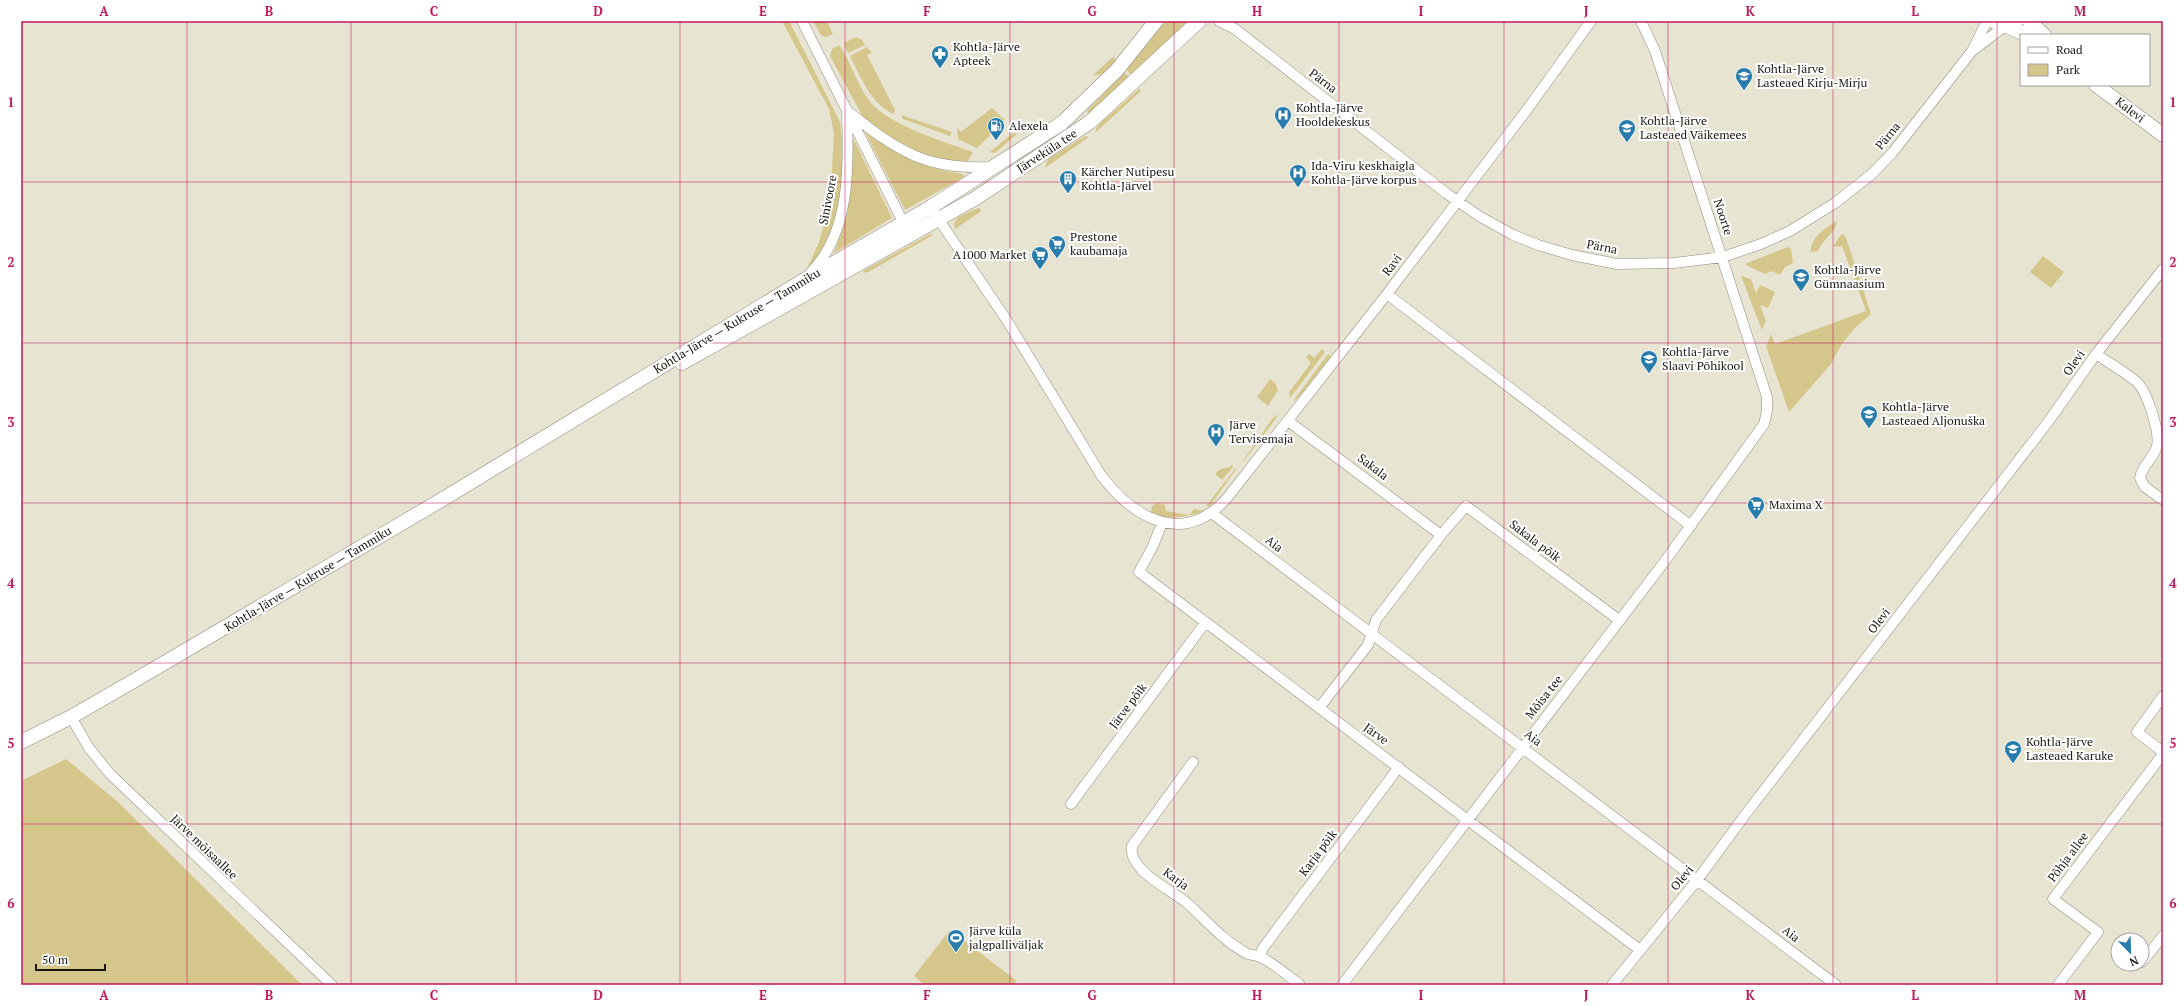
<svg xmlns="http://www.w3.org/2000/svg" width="2184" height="1006" viewBox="0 0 2184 1006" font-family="'PT Serif',serif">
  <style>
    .green { fill: #d5c68b }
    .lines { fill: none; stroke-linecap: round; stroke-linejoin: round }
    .street-casing { stroke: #918c7c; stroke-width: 11 }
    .secondary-casing { stroke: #918c7c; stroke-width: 15 }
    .street { stroke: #fff; stroke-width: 10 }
    .secondary { stroke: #fff; stroke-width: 14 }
    .grid { fill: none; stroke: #c2185b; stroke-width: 1; stroke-opacity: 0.55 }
    .labels { text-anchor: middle; stroke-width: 4; stroke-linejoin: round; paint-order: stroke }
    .poi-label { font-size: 12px; fill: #171610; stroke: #fff; text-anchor: start }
    .street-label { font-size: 12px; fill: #171610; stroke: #fff }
    .neatline { fill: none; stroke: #c2185b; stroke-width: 1.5 }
    .grid-label { font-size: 13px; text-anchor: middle; font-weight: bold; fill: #c2185b }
  </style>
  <rect width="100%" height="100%" fill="#e8e4d2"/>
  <path class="green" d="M 782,21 L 789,21 L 840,122 C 846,157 843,250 807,269 L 819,242 L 830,203 L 834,133 L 829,109 Z
    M 813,21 L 827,21 L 833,34 L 826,37 L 821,35 Z
    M 1166,21 L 1189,21 L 1133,77 L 1126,69 Z
    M 856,37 L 862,40 L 865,45 L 848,53 L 844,43 Z
    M 839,45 C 849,58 857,84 868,99 C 883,123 946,143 973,152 L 967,163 L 932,158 L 900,144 L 864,119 L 830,56 L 832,49 Z
    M 867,47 L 872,53 L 867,55 L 895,110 L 893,114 C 870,103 861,77 850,56 Z
    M 1113,57 L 1117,60 L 1105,73 L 1092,76 Z
    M 1124,72 L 1131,79 L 1089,115 L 1088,114 L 1087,111 Z
    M 1139,89 L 1141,91 L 1095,133 L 1097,126 Z
    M 992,108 L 1004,119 L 1004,122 L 977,148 L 958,139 L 957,127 L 961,132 Z
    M 901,115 L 952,132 L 950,136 L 903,119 Z
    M 865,132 C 898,156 923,168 963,174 L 964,177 L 905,210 Z
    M 1013,133 L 1017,134 L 995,153 L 990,152 Z
    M 1085,136 L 1089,137 L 1045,168 L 1048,159 Z
    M 853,138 L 892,218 L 834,253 C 849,215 852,177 853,138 Z
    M 978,208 L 981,209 L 980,212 L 955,229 L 954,223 L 958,217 Z
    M 1837,221 C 1837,231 1822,240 1818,251 L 1811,252 C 1809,239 1827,226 1837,221 Z
    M 930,234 L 933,235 L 870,271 L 865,273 L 863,271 Z
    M 1843,234 L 1846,238 L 1871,314 L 1855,328 L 1841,345 L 1831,364 L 1789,412 L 1766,346 L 1771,334 L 1775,344 L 1866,311 L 1842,246 L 1833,247 L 1840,236 Z
    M 1788,247 L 1791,249 L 1793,263 L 1785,267 L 1780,275 L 1771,271 L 1765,274 L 1746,265 L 1747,263 Z
    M 2043,256 L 2064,272 L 2051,288 L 2030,272 Z
    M 1741,276 L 1751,279 L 1756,293 L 1760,285 L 1775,292 L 1768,308 L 1760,305 L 1766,321 L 1762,330 Z
    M 1322,349 L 1325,352 L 1290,398 L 1289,392 L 1311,363 L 1306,357 L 1309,354 L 1314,358 Z
    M 1328,354 L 1331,356 L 1298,398 L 1293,401 Z
    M 1270,379 L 1276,384 L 1278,390 L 1268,406 L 1257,397 Z
    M 1279,414 L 1244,461 L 1243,461 L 1272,419 Z
    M 1232,464 L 1233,467 L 1222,480 L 1215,474 L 1221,469 L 1230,467 Z
    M 1237,468 L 1210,506 L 1206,506 L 1235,469 Z
    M 1157,503 L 1165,505 L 1166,511 L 1189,515 L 1194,509 L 1206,511 C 1195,515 1158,523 1151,512 L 1152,506 Z
    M 66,759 L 118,802 L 302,985 L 21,985 L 21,781 Z
    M 950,930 L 1017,981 L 1013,985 L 925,985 L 914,976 Z"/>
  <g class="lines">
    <defs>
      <path id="street" d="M 802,21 L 906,228
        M 1219,21 L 1235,29 L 1446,193 L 1479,216 L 1513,235 L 1538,245 L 1572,255 L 1617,264 L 1674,263 L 1723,257 L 1761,244 L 1790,231 L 1835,203 L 1873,173 L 1893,152 L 1972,51 L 2005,26
        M 1973,49 L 1987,21
        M 850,113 C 900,153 927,170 993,167
        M 935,214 L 1006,319 L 1101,475 C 1134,519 1184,547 1227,498 L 1387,294 L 1526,111 L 1591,21
        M 811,272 C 850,233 849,167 847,115
        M 1387,294 L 1691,526
        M 2096,354 C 2109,363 2125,372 2137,382 C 2147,392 2160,431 2157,446 C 2154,458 2142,465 2140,478 L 2145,487 L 2163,500
        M 1288,421 L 1441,535
        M 1213,514 L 1836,985
        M 1162,523 L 1153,546 L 1139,572 L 1640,950
        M 2163,696 L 2137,732 L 2163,752
        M 1319,708 L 1368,645 L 1376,620 L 1441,535 L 1466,506 L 1619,620
        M 71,717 L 89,748 L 110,774 L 332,985
        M 1193,762 L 1132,846 C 1128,871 1170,889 1187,903 C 1206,920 1224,942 1248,954 C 1252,955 1256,955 1260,957 C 1274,963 1288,976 1300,985
        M 1071,804 L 1205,623
        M 1260,957 L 1263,948 L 1399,767
        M 2142,962 L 2163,936
        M 1342,985 L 1665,561 L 1764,424 L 1767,411 L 1767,397 L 1655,51 L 1641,21
        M 1612,985 L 1698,879 L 1745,815 L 2048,422 L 2096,354 L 2163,269
        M 2058,985 L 2098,932 L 2053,899 L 2163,754"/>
      <path id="secondary" d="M 1993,21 L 2005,26 L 2016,21
        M 2029,21 L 2044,35
        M 2007,26 L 2027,35
        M 2096,85 L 2163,135
        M 682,363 L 976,198 L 1090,122 L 1199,21
        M 21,742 L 71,717 L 137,679 L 443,499 L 801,282 L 931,207 L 1062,123 L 1117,70 L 1156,21"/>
    </defs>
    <use href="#street" class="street-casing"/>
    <use href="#secondary" class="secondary-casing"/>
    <use href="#street" class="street"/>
    <use href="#secondary" class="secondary"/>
  </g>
  <path class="grid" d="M 187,21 L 187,985M 351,21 L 351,985M 516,21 L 516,985M 680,21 L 680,985M 845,21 L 845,985M 1010,21 L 1010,985M 1174,21 L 1174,985M 1339,21 L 1339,985M 1504,21 L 1504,985M 1668,21 L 1668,985M 1833,21 L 1833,985M 1997,21 L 1997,985M 21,182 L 2163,182M 21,343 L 2163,343M 21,503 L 2163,503M 21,663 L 2163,663M 21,824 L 2163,824"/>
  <defs>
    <symbol id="pharmacy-pin" viewBox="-11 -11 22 30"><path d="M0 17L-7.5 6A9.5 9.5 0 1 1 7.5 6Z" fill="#277cab" stroke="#fff"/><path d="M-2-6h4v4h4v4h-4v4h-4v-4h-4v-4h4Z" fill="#fff"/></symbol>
    <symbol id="school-pin" viewBox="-11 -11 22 30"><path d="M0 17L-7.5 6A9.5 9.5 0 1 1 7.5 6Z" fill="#277cab" stroke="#fff"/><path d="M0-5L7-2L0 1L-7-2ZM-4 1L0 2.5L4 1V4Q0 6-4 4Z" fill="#fff"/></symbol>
    <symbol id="hospital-pin" viewBox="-11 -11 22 30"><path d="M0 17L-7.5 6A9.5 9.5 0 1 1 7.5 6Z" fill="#277cab" stroke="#fff"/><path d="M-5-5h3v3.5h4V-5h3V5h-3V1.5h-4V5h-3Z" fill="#fff"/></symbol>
    <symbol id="fuel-pin" viewBox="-11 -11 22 30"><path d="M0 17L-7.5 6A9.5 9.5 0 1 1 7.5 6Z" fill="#277cab" stroke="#fff"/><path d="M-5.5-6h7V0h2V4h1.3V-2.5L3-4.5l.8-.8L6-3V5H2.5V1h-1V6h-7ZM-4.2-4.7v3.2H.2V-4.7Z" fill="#fff"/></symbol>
    <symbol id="building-pin" viewBox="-11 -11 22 30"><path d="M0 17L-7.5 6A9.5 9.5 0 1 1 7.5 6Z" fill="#277cab" stroke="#fff"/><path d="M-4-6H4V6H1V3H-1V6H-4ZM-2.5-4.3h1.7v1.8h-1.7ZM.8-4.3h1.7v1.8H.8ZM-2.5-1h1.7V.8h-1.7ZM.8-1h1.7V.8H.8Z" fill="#fff"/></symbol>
    <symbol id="supermarket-pin" viewBox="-11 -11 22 30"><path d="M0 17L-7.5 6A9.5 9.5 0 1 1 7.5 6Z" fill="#277cab" stroke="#fff"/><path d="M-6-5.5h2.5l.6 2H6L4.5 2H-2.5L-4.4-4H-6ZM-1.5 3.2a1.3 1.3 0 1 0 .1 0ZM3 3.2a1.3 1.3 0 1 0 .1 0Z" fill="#fff"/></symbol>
    <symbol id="stadium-pin" viewBox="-11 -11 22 30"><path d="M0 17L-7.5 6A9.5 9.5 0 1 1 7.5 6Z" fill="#277cab" stroke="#fff"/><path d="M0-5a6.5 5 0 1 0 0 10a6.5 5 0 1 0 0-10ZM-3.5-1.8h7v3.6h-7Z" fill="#fff"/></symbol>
  </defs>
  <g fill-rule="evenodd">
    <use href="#pharmacy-pin" x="930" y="44" width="20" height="27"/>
    <use href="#school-pin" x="1734" y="66" width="20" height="27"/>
    <use href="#hospital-pin" x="1273" y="105" width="20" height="27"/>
    <use href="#fuel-pin" x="986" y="116" width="20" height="27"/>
    <use href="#school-pin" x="1617" y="118" width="20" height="27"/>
    <use href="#hospital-pin" x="1288" y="163" width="20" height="27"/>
    <use href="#building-pin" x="1058" y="169" width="20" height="27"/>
    <use href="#supermarket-pin" x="1047" y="234" width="20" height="27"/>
    <use href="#supermarket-pin" x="1030" y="245" width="20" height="27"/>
    <use href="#school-pin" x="1791" y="267" width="20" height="27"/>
    <use href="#school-pin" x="1639" y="349" width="20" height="27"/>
    <use href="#school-pin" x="1859" y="404" width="20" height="27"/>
    <use href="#hospital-pin" x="1206" y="422" width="20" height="27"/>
    <use href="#supermarket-pin" x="1746" y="495" width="20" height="27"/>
    <use href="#school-pin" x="2003" y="739" width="20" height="27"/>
    <use href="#stadium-pin" x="946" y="928" width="20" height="27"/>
  </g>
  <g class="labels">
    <g class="poi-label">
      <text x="953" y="51">Kohtla-Järve<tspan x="953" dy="14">Apteek</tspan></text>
      <text x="1757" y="73">Kohtla-Järve<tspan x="1757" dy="14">Lasteaed Kirju-Mirju</tspan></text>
      <text x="1296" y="112">Kohtla-Järve<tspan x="1296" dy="14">Hooldekeskus</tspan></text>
      <text x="1640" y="125">Kohtla-Järve<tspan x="1640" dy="14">Lasteaed Väikemees</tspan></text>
      <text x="1009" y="130">Alexela</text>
      <text x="1311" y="170">Ida-Viru keskhaigla<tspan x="1311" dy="14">Kohtla-Järve korpus</tspan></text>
      <text x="1081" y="176">Kärcher Nutipesu<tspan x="1081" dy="14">Kohtla-Järvel</tspan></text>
      <text x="1070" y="241">Prestone<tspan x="1070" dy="14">kaubamaja</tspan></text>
      <text x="1027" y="259" text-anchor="end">A1000 Market</text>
      <text x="1814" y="274">Kohtla-Järve<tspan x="1814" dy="14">Gümnaasium</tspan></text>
      <text x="1662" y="356">Kohtla-Järve<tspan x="1662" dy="14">Slaavi Põhikool</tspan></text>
      <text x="1882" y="411">Kohtla-Järve<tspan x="1882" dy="14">Lasteaed Aljonuška</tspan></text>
      <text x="1229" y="429">Järve<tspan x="1229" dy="14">Tervisemaja</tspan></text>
      <text x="1769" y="509">Maxima X</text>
      <text x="2026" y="746">Kohtla-Järve<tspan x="2026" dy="14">Lasteaed Karuke</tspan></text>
      <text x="969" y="935">Järve küla<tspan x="969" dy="14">jalgpalliväljak</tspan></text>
    </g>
    <g class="street-label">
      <text transform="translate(1323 81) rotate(37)" y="4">Pärna</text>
      <text transform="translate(2130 110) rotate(37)" y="4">Kalevi</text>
      <text transform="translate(1888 136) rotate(-51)" y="4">Pärna</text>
      <text transform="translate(1047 151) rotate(-33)" y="4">Järveküla tee</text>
      <text transform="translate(828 200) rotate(-79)" y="4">Sinivoore</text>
      <text transform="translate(1723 217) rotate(72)" y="4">Noorte</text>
      <text transform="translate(1602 247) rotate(11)" y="4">Pärna</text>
      <text transform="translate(1392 265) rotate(-53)" y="4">Ravi</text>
      <text transform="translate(737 321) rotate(-31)" y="4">Kohtla-Järve — Kukruse — Tammiku</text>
      <text transform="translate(2074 363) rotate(-55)" y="4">Olevi</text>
      <text transform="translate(1373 467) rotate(37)" y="4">Sakala</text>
      <text transform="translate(1535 541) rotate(37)" y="4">Sakala põik</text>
      <text transform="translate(1274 544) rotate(37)" y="4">Aia</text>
      <text transform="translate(308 579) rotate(-31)" y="4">Kohtla-Järve — Kukruse — Tammiku</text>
      <text transform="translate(1879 621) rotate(-52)" y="4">Olevi</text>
      <text transform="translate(1544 697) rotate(-52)" y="4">Mõisa tee</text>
      <text transform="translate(1128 706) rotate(-53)" y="4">Järve põik</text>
      <text transform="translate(1376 734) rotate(36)" y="4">Järve</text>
      <text transform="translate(1533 738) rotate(37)" y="4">Aia</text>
      <text transform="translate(204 847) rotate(44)" y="4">Järve mõisaallee</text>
      <text transform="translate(1318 853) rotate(-53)" y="4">Karja põik</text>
      <text transform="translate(2068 857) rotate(-53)" y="4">Põhja allee</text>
      <text transform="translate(1682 878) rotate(-51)" y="4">Olevi</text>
      <text transform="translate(1176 879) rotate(36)" y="4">Karja</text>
      <text transform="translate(1791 934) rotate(38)" y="4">Aia</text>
    </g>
  </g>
  <rect width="2184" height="1006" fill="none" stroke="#ffffff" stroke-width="44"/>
  <rect x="2020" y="34" width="130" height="52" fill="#ffffff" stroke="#a2a29f"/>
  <rect x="2028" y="47" width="20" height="6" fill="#ffffff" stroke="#a2a29f"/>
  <text x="2056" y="54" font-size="12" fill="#171610">Road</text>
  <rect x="2028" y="64" width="20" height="12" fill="#d5c68b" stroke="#a2a29f"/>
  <text x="2056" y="74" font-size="12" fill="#171610">Park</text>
  <g transform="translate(2130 952) rotate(157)"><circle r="19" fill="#ffffff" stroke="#a2a29f"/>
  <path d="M0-3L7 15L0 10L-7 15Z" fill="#277cab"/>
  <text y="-6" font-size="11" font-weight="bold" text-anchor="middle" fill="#171610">N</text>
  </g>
  <path d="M36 964v6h69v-6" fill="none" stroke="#171610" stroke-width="2"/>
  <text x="42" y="964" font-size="12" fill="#171610" stroke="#ffffff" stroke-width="3" paint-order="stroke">50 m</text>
  <rect x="22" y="22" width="2140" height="962" class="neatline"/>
  <g class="grid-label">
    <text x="104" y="16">A</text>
    <text x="269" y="16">B</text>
    <text x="434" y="16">C</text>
    <text x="598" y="16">D</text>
    <text x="763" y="16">E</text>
    <text x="927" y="16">F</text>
    <text x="1092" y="16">G</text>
    <text x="1257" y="16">H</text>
    <text x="1421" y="16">I</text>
    <text x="1586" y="16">J</text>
    <text x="1750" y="16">K</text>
    <text x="1915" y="16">L</text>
    <text x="2080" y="16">M</text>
    <text x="11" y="107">1</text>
    <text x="2173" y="107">1</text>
    <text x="11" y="267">2</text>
    <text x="2173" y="267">2</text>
    <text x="11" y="427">3</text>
    <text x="2173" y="427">3</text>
    <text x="11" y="588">4</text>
    <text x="2173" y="588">4</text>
    <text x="11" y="748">5</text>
    <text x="2173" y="748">5</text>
    <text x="11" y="908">6</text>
    <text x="2173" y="908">6</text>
    <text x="104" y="1000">A</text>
    <text x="269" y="1000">B</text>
    <text x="434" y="1000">C</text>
    <text x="598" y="1000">D</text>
    <text x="763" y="1000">E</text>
    <text x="927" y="1000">F</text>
    <text x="1092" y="1000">G</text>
    <text x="1257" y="1000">H</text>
    <text x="1421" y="1000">I</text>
    <text x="1586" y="1000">J</text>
    <text x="1750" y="1000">K</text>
    <text x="1915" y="1000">L</text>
    <text x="2080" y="1000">M</text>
  </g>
</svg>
